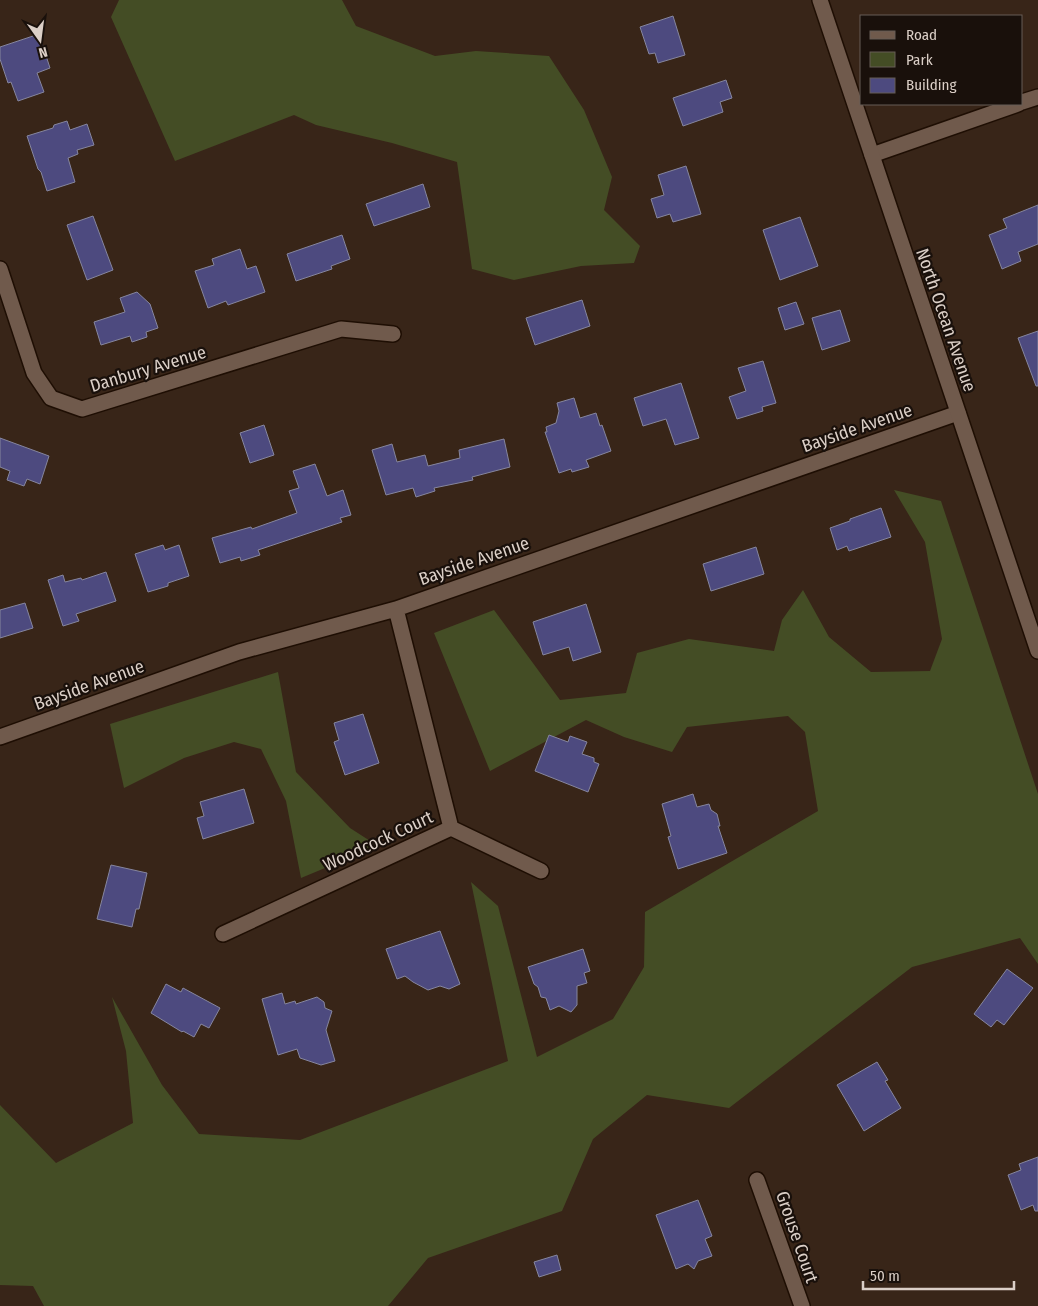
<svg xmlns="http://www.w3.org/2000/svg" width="1038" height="1306" viewBox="0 0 1038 1306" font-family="'Fira Sans Condensed',sans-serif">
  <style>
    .green { fill: #444d25 }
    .building { fill: #4d4a7f; stroke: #86869e }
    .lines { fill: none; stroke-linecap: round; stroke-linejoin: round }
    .street-casing { stroke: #1e0e03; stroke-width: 18 }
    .secondary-casing { stroke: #1e0e03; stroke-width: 18 }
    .street { stroke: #705a4c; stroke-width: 15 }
    .secondary { stroke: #705a4c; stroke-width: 15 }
    .labels { text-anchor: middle; stroke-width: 4.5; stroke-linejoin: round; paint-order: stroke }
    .street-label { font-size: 18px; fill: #dbcfc7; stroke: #19100b }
  </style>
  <rect width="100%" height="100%" fill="#382518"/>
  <path class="green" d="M 119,0 L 342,0 L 356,26 L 435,56 L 476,51 L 549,56 L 584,110 L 612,177 L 604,210 L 640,246 L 634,263 L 581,266 L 514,280 L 472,269 L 457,162 L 392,143 L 316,125 L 294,115 L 175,161 L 111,17 Z
    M 894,490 L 941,501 L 1038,794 L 1038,964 L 1020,938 L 912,967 L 729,1108 L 647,1095 L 593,1139 L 562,1211 L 428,1258 L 388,1306 L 44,1306 L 33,1286 L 0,1285 L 0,1105 L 56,1163 L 133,1123 L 126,1051 L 112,997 L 162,1085 L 199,1134 L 300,1140 L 508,1061 L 471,882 L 498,906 L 537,1057 L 613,1019 L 644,967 L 645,912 L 818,811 L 805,732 L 788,716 L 687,727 L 672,752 L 624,737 L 586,720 L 490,771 L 434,633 L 494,610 L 560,700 L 626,693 L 637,653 L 689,639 L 774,651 L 782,620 L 803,590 L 829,637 L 871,672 L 930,671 L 942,639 L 925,542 Z
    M 278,672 L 296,772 L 350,828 L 378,846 L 301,878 L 286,801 L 261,749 L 234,742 L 184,758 L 124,788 L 110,724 Z"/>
  <path class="building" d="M 673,16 L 685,55 L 658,63 L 655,53 L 649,54 L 640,27 Z
    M 39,34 L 50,68 L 37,73 L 44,92 L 18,101 L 11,82 L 8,83 L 0,59 L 0,47 Z
    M 726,80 L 732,98 L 720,102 L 723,112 L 683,126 L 673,98 Z
    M 67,121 L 70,130 L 87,124 L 94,145 L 77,150 L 78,154 L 68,158 L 75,182 L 47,191 L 41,172 L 38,169 L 27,136 L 53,128 L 54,125 Z
    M 686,166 L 701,214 L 673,222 L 670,214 L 657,218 L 651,199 L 664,195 L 658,175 Z
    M 423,184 L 430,207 L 374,226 L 366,204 Z
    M 1038,205 L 1038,244 L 1018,252 L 1021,261 L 1002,269 L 989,235 L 1007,228 L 1003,219 Z
    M 93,216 L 113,270 L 87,280 L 67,225 Z
    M 800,217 L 818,266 L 780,280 L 763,230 Z
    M 342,235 L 350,259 L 331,266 L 332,269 L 296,281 L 287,254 Z
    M 240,249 L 247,269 L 256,266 L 265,292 L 228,305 L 226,301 L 208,308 L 195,271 L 214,265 L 212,259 Z
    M 137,292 L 150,304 L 158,328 L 146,332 L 147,337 L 132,342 L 130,336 L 101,345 L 94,322 L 125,312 L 120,298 Z
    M 582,300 L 590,326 L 535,345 L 526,318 Z
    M 796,302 L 804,324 L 785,330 L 778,308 Z
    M 840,310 L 850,341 L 822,350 L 812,318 Z
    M 1038,331 L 1038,386 L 1036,386 L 1018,338 Z
    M 763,361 L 776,403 L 762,407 L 763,411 L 737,419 L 729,397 L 746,391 L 738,368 Z
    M 681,383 L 699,438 L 675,445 L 666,419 L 643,426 L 634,398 Z
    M 574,398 L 580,418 L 596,413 L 600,426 L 602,425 L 611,451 L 586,460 L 589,467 L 572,472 L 571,469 L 559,473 L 545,432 L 547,432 L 546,427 L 556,423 L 559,411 L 557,403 Z
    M 264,425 L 274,455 L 250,463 L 240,433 Z
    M 0,438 L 49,456 L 40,484 L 27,479 L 24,486 L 7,480 L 10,471 L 0,467 Z
    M 504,439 L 510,467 L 472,477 L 473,480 L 434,488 L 435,491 L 416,497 L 413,488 L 386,495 L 372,450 L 392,444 L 397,462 L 425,455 L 428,466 L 460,458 L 459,450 Z
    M 315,464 L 327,496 L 343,490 L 351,515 L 340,518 L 342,522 L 258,550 L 260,555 L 241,561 L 240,557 L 220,563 L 212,538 L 251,527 L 252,529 L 297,513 L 289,491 L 299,488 L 293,471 Z
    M 881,508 L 891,537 L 849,551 L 847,546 L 837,550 L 830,528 L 850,521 L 850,519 Z
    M 163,545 L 165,550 L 179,545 L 189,576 L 168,583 L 168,586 L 148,592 L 135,554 Z
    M 756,547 L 764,574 L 711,591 L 703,564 Z
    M 106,572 L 116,601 L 76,614 L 79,621 L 63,626 L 48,580 L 63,575 L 65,582 L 81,578 L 82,580 Z
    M 25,603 L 33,628 L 0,638 L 0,610 Z
    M 586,604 L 601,652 L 573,661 L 569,647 L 543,655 L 533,622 Z
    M 363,714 L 379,763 L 345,775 L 334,742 L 339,740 L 334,723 Z
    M 549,735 L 568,742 L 570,736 L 587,742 L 582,754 L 594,758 L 594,762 L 599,764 L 588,792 L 535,771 Z
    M 244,789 L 254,823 L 203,839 L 197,818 L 204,816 L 200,802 Z
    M 693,794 L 697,807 L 709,804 L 711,810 L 717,814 L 720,826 L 718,826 L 727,853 L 678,869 L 668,837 L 671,836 L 662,804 Z
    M 111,865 L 147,873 L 139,909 L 136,909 L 132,927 L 97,919 Z
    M 440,931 L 460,984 L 449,989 L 440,986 L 428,990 L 413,982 L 405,976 L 397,979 L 386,949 Z
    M 583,949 L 590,971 L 584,973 L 587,983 L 577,986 L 577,1005 L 571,1012 L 559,1006 L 550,1010 L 546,998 L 541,997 L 538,987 L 534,984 L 528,967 Z
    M 1007,969 L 1033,988 L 1004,1025 L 997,1020 L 991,1027 L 974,1014 Z
    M 166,984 L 181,992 L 183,988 L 220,1008 L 209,1028 L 201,1024 L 194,1037 L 183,1031 L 182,1032 L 151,1013 Z
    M 282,993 L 285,1004 L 295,1001 L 296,1004 L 317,997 L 324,1002 L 325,1008 L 332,1011 L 326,1030 L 335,1061 L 321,1065 L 300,1058 L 297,1049 L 278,1055 L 262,999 Z
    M 877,1062 L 888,1080 L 885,1081 L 901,1108 L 864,1131 L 837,1085 Z
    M 1038,1157 L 1038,1211 L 1035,1211 L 1033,1205 L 1021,1210 L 1008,1175 L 1021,1170 L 1019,1164 Z
    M 698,1200 L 712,1236 L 705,1239 L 712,1256 L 698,1261 L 694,1269 L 688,1264 L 676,1269 L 656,1215 Z
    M 557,1255 L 561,1270 L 539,1277 L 534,1262 Z"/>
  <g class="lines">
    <defs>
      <path id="street" d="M 1022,102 L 1038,97
        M 872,155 L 1018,104
        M 0,269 L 34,373 L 51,398 L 82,409 L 341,329 L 393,334
        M 396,609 L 451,828
        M 0,737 L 239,652 L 396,609 L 958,413
        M 451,828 L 541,871
        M 223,934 L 451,828
        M 757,1180 L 802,1306"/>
      <path id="secondary" d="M 820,0 L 1038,651"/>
    </defs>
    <use href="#street" class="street-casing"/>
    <use href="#secondary" class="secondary-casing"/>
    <use href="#street" class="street"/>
    <use href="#secondary" class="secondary"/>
  </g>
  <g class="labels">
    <g class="street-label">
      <text transform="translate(946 320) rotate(71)" y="6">North Ocean Avenue</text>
      <text transform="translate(148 369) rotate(-17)" y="6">Danbury Avenue</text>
      <text transform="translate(857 428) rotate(-19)" y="6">Bayside Avenue</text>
      <text transform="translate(474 561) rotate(-19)" y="6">Bayside Avenue</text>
      <text transform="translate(89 685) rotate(-20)" y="6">Bayside Avenue</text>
      <text transform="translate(378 841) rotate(-25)" y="6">Woodcock Court</text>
      <text transform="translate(797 1237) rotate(71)" y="6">Grouse Court</text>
    </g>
  </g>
  <rect x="860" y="15" width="162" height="90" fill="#19100b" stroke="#675c56"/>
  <rect x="870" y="31" width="25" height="8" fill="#705a4c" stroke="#675c56"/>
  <text x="906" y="40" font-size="15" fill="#dbcfc7">Road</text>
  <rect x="870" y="52" width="25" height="15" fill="#444d25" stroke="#675c56"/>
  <text x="906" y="65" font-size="15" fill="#dbcfc7">Park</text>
  <rect x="870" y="78" width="25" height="15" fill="#4d4a7f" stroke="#675c56"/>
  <text x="906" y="90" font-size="15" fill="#dbcfc7">Building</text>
  <g transform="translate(40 40) rotate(166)" stroke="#19100b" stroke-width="4" paint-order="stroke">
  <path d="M0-4L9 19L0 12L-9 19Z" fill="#dbcfc7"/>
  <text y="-8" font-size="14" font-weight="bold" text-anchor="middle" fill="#dbcfc7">N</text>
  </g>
  <path d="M863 1281v8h151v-8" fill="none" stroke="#dbcfc7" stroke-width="2.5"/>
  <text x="870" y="1281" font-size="15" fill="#dbcfc7" stroke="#19100b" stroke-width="4" paint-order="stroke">50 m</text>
</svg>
